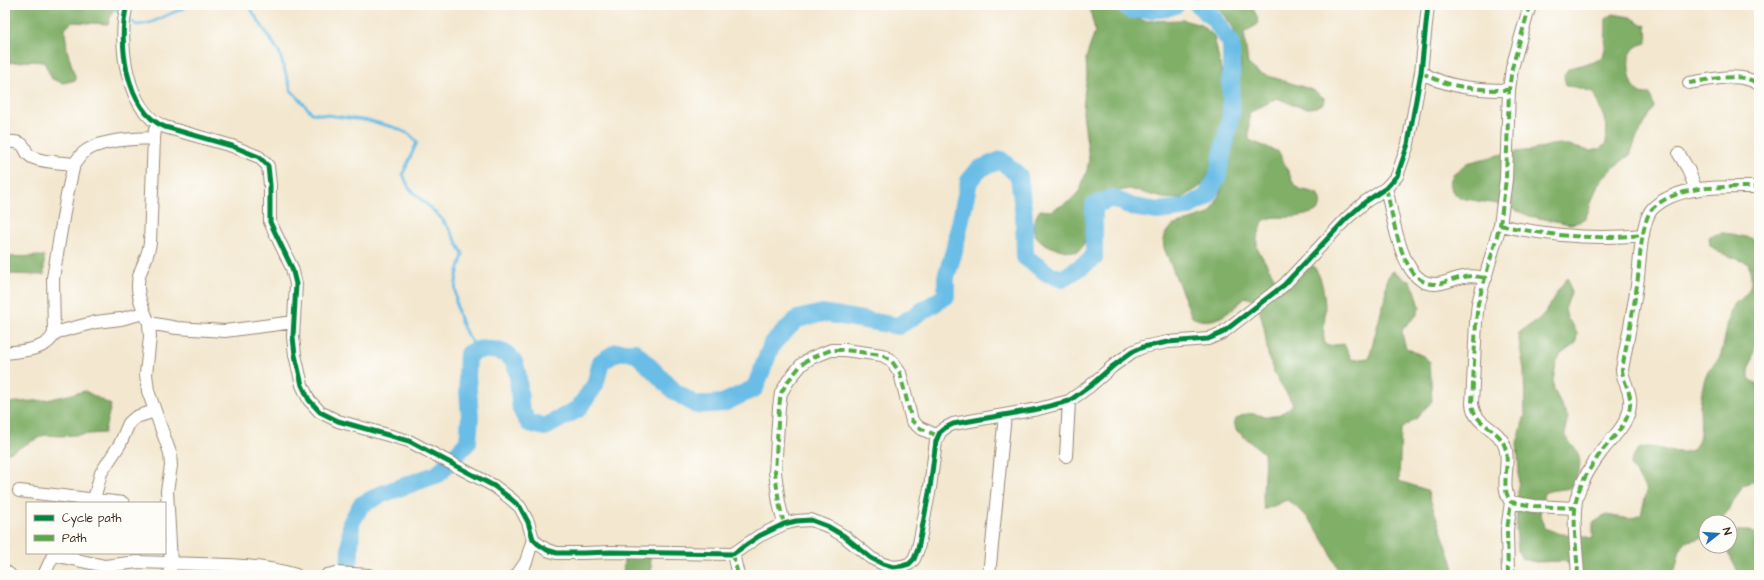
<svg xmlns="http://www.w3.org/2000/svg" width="1764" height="580" viewBox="0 0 1764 580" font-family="'Architects Daughter',sans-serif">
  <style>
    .forest { fill: #80af68; stroke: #5e6c43 }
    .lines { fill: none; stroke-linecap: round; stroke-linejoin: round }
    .stream { stroke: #6abde6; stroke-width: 3 }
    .river { stroke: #6abde6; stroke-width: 18 }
    .minor-casing { stroke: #978876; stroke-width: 14 }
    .minor { stroke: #fff; stroke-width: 12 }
    .quiet { stroke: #55ab43; stroke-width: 4; stroke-dasharray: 8 4; stroke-linecap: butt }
    .cycleway-casing { stroke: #fdfcf7; stroke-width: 8 }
    .cycleway { stroke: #00873e; stroke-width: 5 }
  </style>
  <rect width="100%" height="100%" fill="#fdfcf7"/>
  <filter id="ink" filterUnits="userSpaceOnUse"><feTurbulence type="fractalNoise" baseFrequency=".025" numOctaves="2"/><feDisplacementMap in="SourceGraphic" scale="8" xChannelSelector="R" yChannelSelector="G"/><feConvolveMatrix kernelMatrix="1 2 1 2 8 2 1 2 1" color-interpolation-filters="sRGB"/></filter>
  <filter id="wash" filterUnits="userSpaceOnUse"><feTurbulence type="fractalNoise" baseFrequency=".012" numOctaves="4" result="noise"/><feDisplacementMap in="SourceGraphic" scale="16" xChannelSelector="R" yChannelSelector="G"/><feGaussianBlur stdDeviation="0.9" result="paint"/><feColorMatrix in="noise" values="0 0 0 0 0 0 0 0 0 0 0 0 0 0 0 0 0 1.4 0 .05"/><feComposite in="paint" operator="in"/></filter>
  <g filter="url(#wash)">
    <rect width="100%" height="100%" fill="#f3e7cf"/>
    <path class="forest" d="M 5,5 L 115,5 L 108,24 L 72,22 L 65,29 L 67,50 L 76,80 L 63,83 L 52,79 L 44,62 L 31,61 L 5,63 Z
      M 1089,5 L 1115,5 L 1136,18 L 1145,21 L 1183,20 L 1201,25 L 1214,36 L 1226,93 L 1223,136 L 1219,155 L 1211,171 L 1201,186 L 1181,199 L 1163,198 L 1129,189 L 1107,193 L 1099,196 L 1086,208 C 1086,223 1090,241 1078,252 C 1054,251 1019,240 1040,210 L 1051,211 L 1070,201 L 1080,190 L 1087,170 L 1089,159 L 1083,113 L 1084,95 L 1087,77 L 1086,58 L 1095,31 Z
      M 1213,5 L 1234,5 L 1252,8 C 1256,14 1259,18 1257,25 L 1244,32 L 1248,64 L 1259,73 L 1313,90 L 1324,98 L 1324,103 C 1308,114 1292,104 1277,98 L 1249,113 L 1249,140 L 1279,152 L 1293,182 L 1299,189 L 1317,193 L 1321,202 L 1319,210 C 1310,214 1300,217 1291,217 C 1279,218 1275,215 1263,221 L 1257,239 L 1257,248 L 1274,277 L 1288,288 L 1297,277 L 1312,265 C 1323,275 1325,298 1325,312 C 1325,324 1321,335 1326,346 L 1344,344 L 1352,360 L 1369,358 L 1385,297 L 1387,278 L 1393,271 L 1410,282 L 1415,290 L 1420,307 L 1416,316 L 1402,329 L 1403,338 L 1406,348 L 1423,356 L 1430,362 L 1432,401 L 1417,418 L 1401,429 L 1399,481 L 1427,490 L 1452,562 L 1455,575 L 1341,575 C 1328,547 1314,517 1287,500 C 1278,503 1273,508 1264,509 C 1261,491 1266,472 1264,453 L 1236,430 L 1234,421 C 1255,401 1267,432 1293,404 L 1274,373 L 1268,355 L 1264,327 L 1257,301 L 1245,297 C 1231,312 1213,328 1192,317 L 1164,248 L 1163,239 L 1167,231 L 1174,225 L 1209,214 L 1214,207 L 1225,179 L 1238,122 L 1239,112 L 1237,74 L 1241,66 L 1234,29 L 1224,14 Z
      M 1613,14 L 1630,17 L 1646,26 L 1647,43 C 1642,44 1637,45 1633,50 C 1625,59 1629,87 1640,93 C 1643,94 1647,94 1650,94 L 1654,107 L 1636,139 L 1630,155 L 1615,166 L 1598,184 L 1586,217 L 1579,222 L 1570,224 L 1529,216 L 1504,205 L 1459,198 L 1452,191 L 1450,182 L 1453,174 L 1467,163 L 1507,153 L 1533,150 L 1551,145 L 1560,144 L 1590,151 L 1599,149 L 1606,144 L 1607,125 L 1593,92 L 1575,87 L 1566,86 L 1564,76 L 1569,68 L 1594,62 L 1603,57 L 1605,48 L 1606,19 Z
      M 1722,233 L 1732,234 L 1759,240 L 1759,331 L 1749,371 L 1749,380 L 1759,384 L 1759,480 L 1743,485 L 1730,508 L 1719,522 L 1706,522 L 1706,535 C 1700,540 1691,539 1685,543 C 1676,551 1679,566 1672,575 L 1586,575 L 1564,561 L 1536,562 L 1522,559 L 1518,551 L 1516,529 L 1519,471 L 1517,443 L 1525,415 L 1524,370 L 1518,334 C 1525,327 1534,324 1541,317 C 1552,306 1556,289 1568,278 L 1571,293 L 1565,309 L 1567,318 L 1573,325 L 1577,334 L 1576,343 L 1560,355 L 1556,363 L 1553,381 L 1554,390 L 1568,418 C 1566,424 1564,431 1566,437 C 1568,442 1573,446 1576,450 C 1584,463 1578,476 1570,488 C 1561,490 1553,489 1544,493 L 1540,510 L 1544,528 L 1561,534 L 1580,535 L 1593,539 L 1593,523 L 1606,515 L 1630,519 L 1641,515 L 1647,490 L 1630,465 C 1632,460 1634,453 1639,449 C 1651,441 1683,461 1695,447 C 1703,437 1700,418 1700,406 C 1701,396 1703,382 1707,373 C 1710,366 1719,361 1721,354 C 1726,339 1726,321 1733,306 C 1734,303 1739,301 1742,298 C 1754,288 1752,277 1748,263 L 1718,252 L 1710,245 L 1709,236 Z
      M 44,256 L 44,275 L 5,274 L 5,257 Z
      M 85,391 L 111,405 L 104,433 L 61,436 L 44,435 L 7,454 L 5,453 L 5,403 L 47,400 Z
      M 1741,531 L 1750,531 L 1759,535 L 1759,575 L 1740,575 L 1725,548 L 1725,546 L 1730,546 L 1730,534 Z
      M 641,555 L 650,557 L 652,575 L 623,575 L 624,560 Z"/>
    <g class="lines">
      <path class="stream" d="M 114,5 L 115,9 L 121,14
        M 248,5 L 279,52 L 291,90 L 312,113 L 370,121 L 393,127 L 409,134 L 417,142 L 403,174 L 409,188 L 440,217 L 450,230 L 463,254 C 461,263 457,272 456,282 C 453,307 462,330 477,349
        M 127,19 L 137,25 L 150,23 L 190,5"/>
      <path class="river" d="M 1125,5 L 1130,10 L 1161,9 L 1176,5
        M 349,575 L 351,523 L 361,505 L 382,494 L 438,474 L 468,442 L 470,417 L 467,376 L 468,354 C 477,349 481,349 491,350 C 526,352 516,386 521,409 C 523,414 526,418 529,423 L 545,427 L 578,409 L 595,385 L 601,362 L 617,352 L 635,352 L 674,391 L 696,405 L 723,403 L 755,388 L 772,344 L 797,319 L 823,313 L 898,326 L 946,296 L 946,277 L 954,251 L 969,181 L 979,169 L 1001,160 L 1019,176 L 1024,217 L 1025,257 L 1047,273 L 1062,279 L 1094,258 L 1094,205 L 1112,198 L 1133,207 L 1158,211 L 1187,207 L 1206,197 L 1217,178 L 1231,115 L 1231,43 L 1214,19 L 1198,5"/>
    </g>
  </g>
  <g filter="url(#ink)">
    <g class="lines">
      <defs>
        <path id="minor" d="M 127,5 C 117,41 126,112 165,127 L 232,146 L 259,157 L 268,166 L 270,185 L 270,222 L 292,268 L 296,284 L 293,337 L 295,355 L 302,385 L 309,400 L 320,412 L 338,421 L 409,441 L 494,486 L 511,499 L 520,507 L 528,522 L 533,539 L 538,544 L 547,550 L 557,553 L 583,553 L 611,552 L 733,554 L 759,536 L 784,524 L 796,521 L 811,520 L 827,526 L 844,536 L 871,558 L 883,564 L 893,567 L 902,566 L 909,564 L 914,559 L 918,549 L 930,488 L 936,441 L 940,432 L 945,428 L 953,424 L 1038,409 L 1069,401 L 1090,386 L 1113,366 L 1132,352 L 1143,347 L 1168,342 L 1208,339 L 1222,333 L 1284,285 L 1346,219 L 1365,202 L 1386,188 L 1397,176 L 1408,144 L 1421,72 L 1428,5
          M 1530,5 L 1512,68 L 1509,90 L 1506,179 L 1502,210 L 1500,225 L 1478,303 L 1476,322 L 1472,404 C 1475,427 1498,426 1505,447 C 1511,464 1499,487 1511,502 L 1534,506 L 1575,508
          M 1421,72 C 1447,88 1479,90 1509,90
          M 1689,83 C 1710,80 1739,71 1759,84
          M 5,142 C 33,140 19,153 34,158 C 46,163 61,162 74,164 C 77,161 79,157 82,154 C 98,139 134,139 154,138 L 155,130
          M 1679,154 L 1688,169 L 1696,190
          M 1386,188 C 1393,213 1400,284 1434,284 C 1445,284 1454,278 1464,277 C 1471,275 1479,277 1486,278
          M 1500,225 C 1548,236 1594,240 1643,235
          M 294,322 L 225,331 L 177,328 L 149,323 L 150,337 L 146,374 L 148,391 L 170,453 L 171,466 L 167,491 L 171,563 C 212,565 256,563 296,575
          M 149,323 C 142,307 134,290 140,273 C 144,262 148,256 150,243 L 154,138
          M 54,333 L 53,278 L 66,200 L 74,164
          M 5,353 C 20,351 49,350 54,333 L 96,322 L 121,319 L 144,313
          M 1066,456 L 1069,401
          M 19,491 L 123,503
          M 94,499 L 101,473 L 120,444 L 129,423 L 136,417 L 155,411
          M 784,524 L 779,503 L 775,472 L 779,407 L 781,393 L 788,381 L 802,364 L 811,358 L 831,350 L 845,350 L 882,355 L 891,360 L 900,373 L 912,421 L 920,428 L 938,436
          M 733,554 L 738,575
          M 53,555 L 105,566 L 137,562 L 171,563 L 169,575
          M 5,571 L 10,575
          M 44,575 L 54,553
          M 327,575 L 336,573 L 369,575
          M 517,575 L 526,562 L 533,539
          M 989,575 L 1005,415
          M 1508,575 L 1507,530 L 1511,502
          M 1578,575 C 1577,553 1571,513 1578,493 C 1583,479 1593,463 1602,451 C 1613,437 1629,423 1630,405 C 1632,393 1623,382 1622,370 C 1627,341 1633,313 1637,285 C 1640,267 1640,221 1653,208 C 1679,184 1726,187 1759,187"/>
      </defs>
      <use href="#minor" class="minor-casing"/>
      <use href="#minor" class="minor"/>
      <path class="quiet" d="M 1530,5 L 1512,68 L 1509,90 L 1506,179 L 1502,210 L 1500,225 L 1478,303 L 1476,322 L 1472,404 C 1475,427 1498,426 1505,447 C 1511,464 1499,487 1511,502 L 1534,506 L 1575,508
        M 1421,72 C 1447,88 1479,90 1509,90
        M 1689,83 C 1710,80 1739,71 1759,84
        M 1386,188 C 1393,213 1400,284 1434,284 C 1445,284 1454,278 1464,277 C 1471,275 1479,277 1486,278
        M 1500,225 C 1548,236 1594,240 1643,235
        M 784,524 L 779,503 L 775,472 L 779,407 L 781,393 L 788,381 L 802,364 L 811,358 L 831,350 L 845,350 L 882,355 L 891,360 L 900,373 L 912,421 L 920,428 L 938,436
        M 733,554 L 738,575
        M 1508,575 L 1507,530 L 1511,502
        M 1578,575 C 1577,553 1571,513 1578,493 C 1583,479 1593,463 1602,451 C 1613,437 1629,423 1630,405 C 1632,393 1623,382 1622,370 C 1627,341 1633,313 1637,285 C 1640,267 1640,221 1653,208 C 1679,184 1726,187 1759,187"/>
      <defs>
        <path id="cycleway" d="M 127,5 C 117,41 126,112 165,127 L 232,146 L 259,157 L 268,166 L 270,185 L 270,222 L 292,268 L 296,284 L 293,337 L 295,355 L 302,385 L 309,400 L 320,412 L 338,421 L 409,441 L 494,486 L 511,499 L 520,507 L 528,522 L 533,539 L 538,544 L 547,550 L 557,553 L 583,553 L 611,552 L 733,554 L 759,536 L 784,524 L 796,521 L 811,520 L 827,526 L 844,536 L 871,558 L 883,564 L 893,567 L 902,566 L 909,564 L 914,559 L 918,549 L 930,488 L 936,441 L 940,432 L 945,428 L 953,424 L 1038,409 L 1069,401 L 1090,386 L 1113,366 L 1132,352 L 1143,347 L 1168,342 L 1208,339 L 1222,333 L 1284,285 L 1346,219 L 1365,202 L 1386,188 L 1397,176 L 1408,144 L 1421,72 L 1428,5"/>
      </defs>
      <use href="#cycleway" class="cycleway-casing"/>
      <use href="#cycleway" class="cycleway"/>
    </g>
  </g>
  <rect width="1764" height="580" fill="none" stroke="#fdfcf7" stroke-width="20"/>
  <rect x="26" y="502" width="140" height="52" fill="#fdfcf7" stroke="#afa8a0"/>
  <rect x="34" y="515" width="20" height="6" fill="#00873e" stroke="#afa8a0"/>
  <text x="62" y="522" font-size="12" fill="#3b2a1e">Cycle path</text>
  <rect x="34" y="535" width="20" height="6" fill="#55ab43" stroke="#afa8a0"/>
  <text x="62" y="542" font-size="12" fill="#3b2a1e">Path</text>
  <g transform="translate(1718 534) rotate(73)"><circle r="19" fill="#fdfcf7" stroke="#afa8a0"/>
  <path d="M0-3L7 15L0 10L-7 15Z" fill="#1f6fb2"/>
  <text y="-6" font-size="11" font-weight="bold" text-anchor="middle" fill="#3b2a1e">N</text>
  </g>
</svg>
